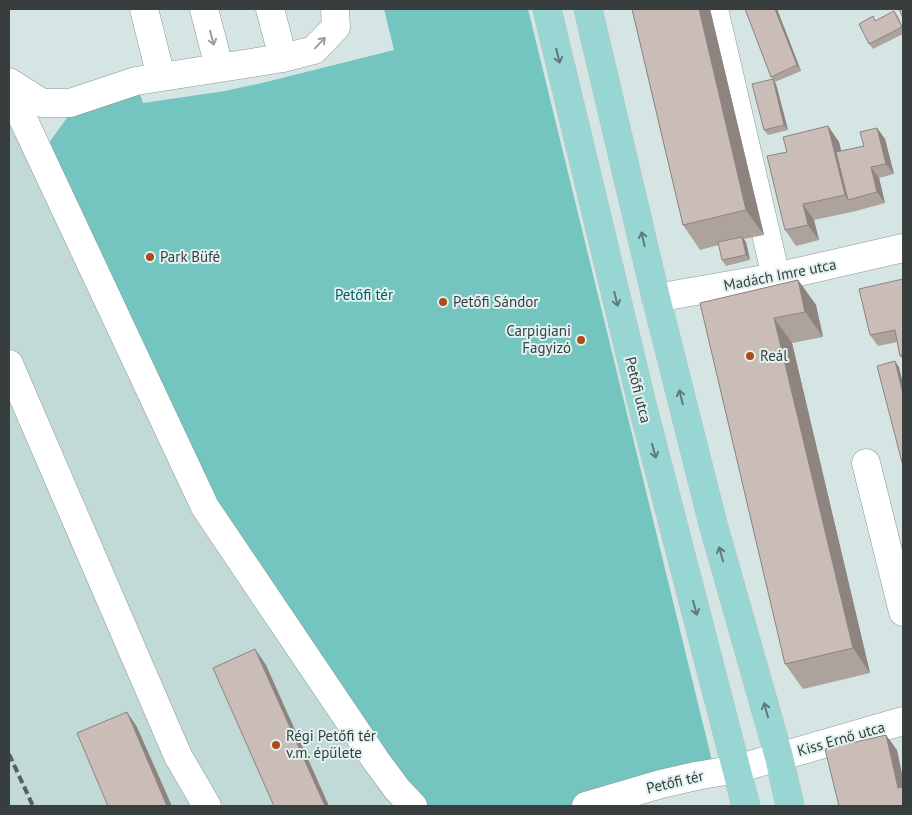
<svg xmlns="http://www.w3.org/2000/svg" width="912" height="815" viewBox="0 0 912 815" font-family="'PT Sans',sans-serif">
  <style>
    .built { fill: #c1dad8 }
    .green { fill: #74c4bf }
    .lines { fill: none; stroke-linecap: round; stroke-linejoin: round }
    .minor-casing { stroke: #899897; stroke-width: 29 }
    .major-casing { stroke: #bfc1c1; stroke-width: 29 }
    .minor { stroke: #fff; stroke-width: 28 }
    .major { stroke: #97d6d2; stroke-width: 28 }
    .rail { stroke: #575f5f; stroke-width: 4; stroke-dasharray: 8 4; stroke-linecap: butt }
    .wall { fill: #aea29d }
    .shaded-wall { fill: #8d8480 }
    .building { fill: #cabcb7; stroke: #8d8480 }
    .oneway { stroke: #9c9e9e }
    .oneway2 { stroke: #5e7b79 }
    .poi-dot { fill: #af4a19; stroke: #e1f2f0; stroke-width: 2 }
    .labels { text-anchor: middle; stroke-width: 4; stroke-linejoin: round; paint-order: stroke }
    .poi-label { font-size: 15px; fill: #383e3e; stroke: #e1f2f0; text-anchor: start }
    .street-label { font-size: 15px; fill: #383e3e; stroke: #e1f2f0 }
    .park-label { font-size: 15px; fill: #00605c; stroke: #e1f2f0 }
  </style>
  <rect width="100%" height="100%" fill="#d4e5e3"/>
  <path class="built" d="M 9,99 L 406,806 L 9,806 Z"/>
  <path class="green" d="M 384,9 L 528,9 L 713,765 L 574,806 L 419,806 L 214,506 L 46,147 L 74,108 L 136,83 L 143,103 L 225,91 L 262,83 L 394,50 Z"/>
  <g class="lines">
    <defs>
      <path id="minor" d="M 144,9 L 161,77
        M 204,9 L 219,67
        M 270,9 L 283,58
        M 714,9 L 776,277
        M 9,82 L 42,103 L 70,103 L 136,81 L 283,58 L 314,50 L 336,27 L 335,9
        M 9,89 L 205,507 L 377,762 L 397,789 L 413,806
        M 656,298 L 776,277 L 903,248
        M 9,364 L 178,756 L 207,806
        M 866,463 L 903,612
        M 586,806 L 661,784 L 696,776 L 737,769 L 903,721"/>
      <path id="major" d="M 547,9 L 642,404 L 746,806
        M 588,9 L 656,298 L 713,524 L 779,757 L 790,806"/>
    </defs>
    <use href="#minor" class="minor-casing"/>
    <use href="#major" class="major-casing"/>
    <use href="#minor" class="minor"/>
    <use href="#major" class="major"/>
    <path class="rail" d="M 9,754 L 33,806
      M 9,805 L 9,806"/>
  </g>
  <path class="wall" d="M 632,9 L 710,9 L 764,235 L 744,239 L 746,242 L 750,260 L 726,266 L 722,260 L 719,245 L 700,250 L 683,225 Z
    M 745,9 L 777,9 L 801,71 L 775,82 L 771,77 Z
    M 898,17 L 903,28 L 903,34 L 873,49 L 869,44 L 876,20 Z
    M 776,84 L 788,130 L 768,135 L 764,130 Z
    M 828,126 L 839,142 L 841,151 L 864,146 L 877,128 L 885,139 L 894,174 L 879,178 L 885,203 L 856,211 L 814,220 L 819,240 L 796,246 L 785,230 L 787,152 Z
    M 903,279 L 903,360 L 900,356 L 897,342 L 878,346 L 870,335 Z
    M 798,280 L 816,305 L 823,337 L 792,343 L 870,673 L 803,689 L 785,664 L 700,303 Z"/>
  <path class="shaded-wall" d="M 699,9 L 710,9 L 764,235 L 746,210 Z
    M 775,9 L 777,9 L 801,71 L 797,65 Z
    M 894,11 L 898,17 L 903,29 Z
    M 773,79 L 776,84 L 788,130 L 784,125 Z
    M 828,126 L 839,142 L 853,198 L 848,200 L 845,195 Z
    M 877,128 L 885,139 L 894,174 L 886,164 Z
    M 871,167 L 879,178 L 885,203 L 877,192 Z
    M 803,204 L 814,220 L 819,240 L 808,225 Z
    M 742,237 L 746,242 L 750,260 L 746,255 Z
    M 798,280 L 816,305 L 823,337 L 805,312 Z
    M 774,318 L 792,343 L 870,673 L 853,648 Z
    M 895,361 L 899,367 L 903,384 L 903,394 Z
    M 255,649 L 266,665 L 329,806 L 325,806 Z
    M 127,712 L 137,727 L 172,806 L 167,806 Z
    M 886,735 L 897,750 L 903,778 L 903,795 L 898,788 Z"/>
  <path class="building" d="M 632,9 L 699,9 L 746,210 L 683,225 Z
    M 745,9 L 775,9 L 797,65 L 771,77 Z
    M 899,9 L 903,9 L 903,18 Z
    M 894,11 L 902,27 L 869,44 L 859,24 L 873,16 L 875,21 Z
    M 773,79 L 784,125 L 764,130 L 752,84 Z
    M 828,126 L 845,195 L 803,204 L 808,225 L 785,230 L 767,156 L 787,152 L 783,137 Z
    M 877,128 L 886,164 L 871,167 L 877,192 L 848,200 L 836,152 L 864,146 L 860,132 Z
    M 742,237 L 746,255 L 722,260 L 718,242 Z
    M 903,279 L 903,355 L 900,356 L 895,330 L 870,335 L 859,289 Z
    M 798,280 L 805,312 L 774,318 L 853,648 L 785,664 L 700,303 Z
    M 895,361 L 903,394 L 903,466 L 877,366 Z
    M 255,649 L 325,806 L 274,806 L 213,668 Z
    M 127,712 L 167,806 L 108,806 L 77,733 Z
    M 886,735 L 898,788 L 903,787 L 903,806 L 839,806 L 825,749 Z"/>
  <defs><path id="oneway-shaft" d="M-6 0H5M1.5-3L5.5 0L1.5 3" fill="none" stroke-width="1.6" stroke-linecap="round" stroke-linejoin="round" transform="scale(1.25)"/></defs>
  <g class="oneway">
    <use href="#oneway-shaft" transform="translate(212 38) rotate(75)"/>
    <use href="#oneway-shaft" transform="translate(320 43) rotate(-46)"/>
  </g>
  <g class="oneway2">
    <use href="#oneway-shaft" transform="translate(558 56) rotate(76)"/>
    <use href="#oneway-shaft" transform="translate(643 239) rotate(-103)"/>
    <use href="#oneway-shaft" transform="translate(616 299) rotate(76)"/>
    <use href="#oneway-shaft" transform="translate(681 397) rotate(-104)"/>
    <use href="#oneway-shaft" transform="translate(654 451) rotate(75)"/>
    <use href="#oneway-shaft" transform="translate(721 554) rotate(-106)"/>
    <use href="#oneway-shaft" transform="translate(695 608) rotate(75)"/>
    <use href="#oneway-shaft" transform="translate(766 710) rotate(-106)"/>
  </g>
  <g class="poi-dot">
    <circle cx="150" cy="257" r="5"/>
    <circle cx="443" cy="302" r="5"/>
    <circle cx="581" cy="340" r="5"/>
    <circle cx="750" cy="356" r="5"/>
    <circle cx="276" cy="745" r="5"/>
  </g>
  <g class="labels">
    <g class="poi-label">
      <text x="160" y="262">Park Büfé</text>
      <text x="453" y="307">Petőfi Sándor</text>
      <text x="571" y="336" text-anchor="end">Carpigiani<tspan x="571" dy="17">Fagyizó</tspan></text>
      <text x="760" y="361">Reál</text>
      <text x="286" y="741">Régi Petőfi tér<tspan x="286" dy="17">v.m. épülete</tspan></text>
    </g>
    <g class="street-label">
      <text transform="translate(780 275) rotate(-11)" y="5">Madách Imre utca</text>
      <text transform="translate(638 390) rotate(76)" y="5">Petőfi utca</text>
      <text transform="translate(841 739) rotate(-16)" y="5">Kiss Ernő utca</text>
      <text transform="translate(675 782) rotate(-13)" y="5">Petőfi tér</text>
    </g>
    <g class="park-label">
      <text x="364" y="300">Petőfi tér</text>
    </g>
  </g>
  <rect width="912" height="815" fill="none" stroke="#383e3e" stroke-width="20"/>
</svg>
